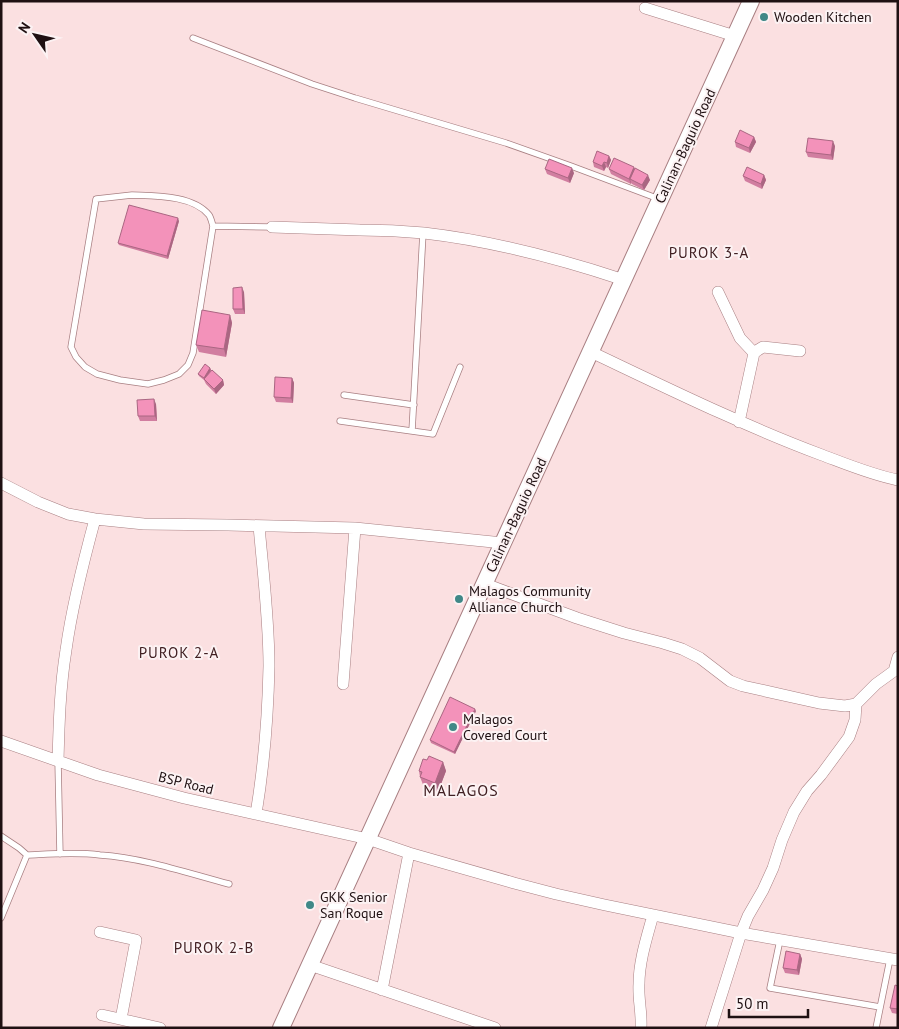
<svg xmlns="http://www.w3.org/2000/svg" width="899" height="1029" viewBox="0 0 899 1029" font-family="'PT Sans',sans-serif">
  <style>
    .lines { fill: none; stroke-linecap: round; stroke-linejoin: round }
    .service-casing { stroke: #a87f82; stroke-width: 7 }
    .minor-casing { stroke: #a87f82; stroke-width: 12 }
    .secondary-casing { stroke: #a87f82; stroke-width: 18 }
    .service { stroke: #fff; stroke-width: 5.5 }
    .minor { stroke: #fff; stroke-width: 11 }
    .secondary { stroke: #fff; stroke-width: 16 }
    .wall { fill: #d17ea0 }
    .shaded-wall { fill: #aa6682 }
    .building { fill: #f392ba; stroke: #aa6682 }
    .poi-dot { fill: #408887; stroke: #fcf2f3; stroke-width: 2 }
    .labels { text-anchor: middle; stroke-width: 4; stroke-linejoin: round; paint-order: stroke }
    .poi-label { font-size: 14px; fill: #1f1012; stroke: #fcf2f3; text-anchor: start }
    .street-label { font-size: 14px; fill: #1f1012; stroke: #fcf2f3 }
    .neighbourhood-label { font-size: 15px; letter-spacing: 1px; fill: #412023; stroke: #fcf2f3 }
    .quarter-label { font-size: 16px; letter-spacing: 1px; fill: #412023; stroke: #fcf2f3 }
  </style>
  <rect width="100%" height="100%" fill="#fbe0e1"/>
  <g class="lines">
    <defs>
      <path id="service" d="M 193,38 L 312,84 L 355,98 L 506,143 L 571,166 L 659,199
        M 132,195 C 155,196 193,195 209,215 C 211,218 212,223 213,226 L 193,353 L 188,365 L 179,374 L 164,380 L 148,384 L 120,380 L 97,374 L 85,367 L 76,357 L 71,347 L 96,199 Z
        M 213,226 L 272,227
        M 344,395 L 414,405
        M 340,421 L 433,434 L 460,367
        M 412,431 L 423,233
        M 58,761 L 60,854
        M 1,836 L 19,848 L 27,855 C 51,854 76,852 100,855 C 144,858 187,873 229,884
        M 1,918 L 27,855
        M 780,940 L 770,988 L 880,1007
        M 876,1028 L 890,959"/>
      <path id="minor" d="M 645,8 L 735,36
        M 272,227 C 301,228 331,229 360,230 C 381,230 403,231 424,233 C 493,241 558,258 624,280
        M 718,292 L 740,338 L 754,353
        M 591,352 C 667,388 742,425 822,455 C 846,464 872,475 898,480
        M 739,422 L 754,353 L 758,350 L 763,347 L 800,351
        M 1,483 L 38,502 L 68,514 L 95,519 L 144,524 L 228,525 L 355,528 L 503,543
        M 485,584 L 577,618 L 624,633 L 663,643 L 682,649 L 700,658 L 730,681 L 743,686 L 819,703 L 845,706 L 856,704 L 876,684 L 894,671 L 898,657
        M 343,684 L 355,528
        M 1,741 L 98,775 L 184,798 L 368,839 L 409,853 L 514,883 L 556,894 L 605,905 L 741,933 L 898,960
        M 58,761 C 59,724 60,687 66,650 C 72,606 83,563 95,519
        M 256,814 C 264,765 268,716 269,666 C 269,620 263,572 259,526
        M 100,932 L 136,940 L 121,1019
        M 310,965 L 495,1028
        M 382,990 L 409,853
        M 102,1015 L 160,1028
        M 641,1028 C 642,1013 638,999 639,984 C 639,961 647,937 653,915
        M 711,1028 L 741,933 L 748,916 L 763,890 L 773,868 L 782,840 L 794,812 L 807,791 L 821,775 L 849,737 L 855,720 L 856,704"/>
      <path id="secondary" d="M 281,1028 L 751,1"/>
    </defs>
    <use href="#service" class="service-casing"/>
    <use href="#minor" class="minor-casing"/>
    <use href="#secondary" class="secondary-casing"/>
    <use href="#service" class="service"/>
    <use href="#minor" class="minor"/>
    <use href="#secondary" class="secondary"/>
  </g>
  <path class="wall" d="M 754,137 L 756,142 L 750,153 L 736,147 L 735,142 Z
    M 835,146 L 833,160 L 808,157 L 806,152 Z
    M 609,156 L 611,160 L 608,168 L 606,167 L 604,171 L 594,167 L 593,162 Z
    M 545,169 L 574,173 L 570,183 L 547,174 Z
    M 609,169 L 635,169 L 650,180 L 644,190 L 632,184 L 631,183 L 631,184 L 611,174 Z
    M 764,175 L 766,180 L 762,189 L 745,181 L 743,176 Z
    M 179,221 L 168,259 L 119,245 L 118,243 Z
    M 244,292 L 245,314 L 235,314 L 233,309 Z
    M 230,315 L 232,323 L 226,357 L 199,352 L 196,345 Z
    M 210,368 L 211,370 L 209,374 L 223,380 L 224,385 L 216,394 L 206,384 L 204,380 L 199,376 L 198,374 Z
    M 292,378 L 294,383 L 293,403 L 276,402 L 274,397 Z
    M 156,404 L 157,421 L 140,421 L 138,416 Z
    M 476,711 L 455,754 L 431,743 L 430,740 Z
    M 427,760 L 443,762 L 446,771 L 438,792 L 424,787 L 420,777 L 419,771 Z
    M 800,954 L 802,959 L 799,975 L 785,973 L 783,968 Z
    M 898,986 L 898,1014 L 892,1013 L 890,1008 Z"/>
  <path class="shaded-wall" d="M 754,137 L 756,142 L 750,153 L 749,148 Z
    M 833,141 L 835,146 L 833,160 L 831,155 Z
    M 609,156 L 611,160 L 608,168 L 607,163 Z
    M 604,162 L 606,167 L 604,171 L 602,166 Z
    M 634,167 L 636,172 L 630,179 L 631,183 L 631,184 L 629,179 Z
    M 572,168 L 574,173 L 570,183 L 568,178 Z
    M 648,175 L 650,180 L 644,190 L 642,185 Z
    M 764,175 L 766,180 L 762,189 L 761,184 Z
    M 178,218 L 179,221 L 168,259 L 167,256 Z
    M 242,287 L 244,292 L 245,314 L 243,309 Z
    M 230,315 L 232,323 L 226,357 L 224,349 Z
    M 210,368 L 211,370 L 204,380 L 204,378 Z
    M 292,378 L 294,383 L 293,403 L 291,398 Z
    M 223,380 L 224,385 L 216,394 L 214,389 Z
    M 154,399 L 156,404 L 157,421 L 155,416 Z
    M 475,709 L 476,711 L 455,754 L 454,752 Z
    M 443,762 L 446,771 L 438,792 L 435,783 Z
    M 800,954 L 802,959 L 799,975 L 797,970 Z"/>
  <path class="building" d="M 740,130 L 754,137 L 749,148 L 735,142 Z
    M 808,138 L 833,141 L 831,155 L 806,152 Z
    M 597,151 L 609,156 L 607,163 L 604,162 L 602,166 L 593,162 Z
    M 614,158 L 634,167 L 629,179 L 609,169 Z
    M 549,159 L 572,168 L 568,178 L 545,169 Z
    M 747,167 L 764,175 L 761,184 L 743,176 Z
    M 635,168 L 648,175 L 642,185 L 630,179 Z
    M 129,205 L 178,218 L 167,256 L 118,243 Z
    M 242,287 L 243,309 L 233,309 L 233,288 Z
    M 202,310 L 230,315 L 224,349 L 196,345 Z
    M 205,364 L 210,368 L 204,378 L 198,374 Z
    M 212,370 L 223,380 L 214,389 L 204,379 Z
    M 275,377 L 292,378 L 291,398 L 274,397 Z
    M 154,399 L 155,416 L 138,416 L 137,400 Z
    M 450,697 L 475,709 L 454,752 L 430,740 Z
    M 429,756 L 443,762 L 435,783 L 420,777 L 422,772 L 419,771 L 423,759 L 427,760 Z
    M 786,951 L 800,954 L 797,970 L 783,968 Z
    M 895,985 L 898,986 L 898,1009 L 890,1008 Z"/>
  <g class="poi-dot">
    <circle cx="764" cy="17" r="5"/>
    <circle cx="459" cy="599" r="5"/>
    <circle cx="453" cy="727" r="5"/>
    <circle cx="310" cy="905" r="5"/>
  </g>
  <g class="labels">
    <g class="poi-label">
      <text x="774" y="22">Wooden Kitchen</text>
      <text x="469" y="596">Malagos Community<tspan x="469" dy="16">Alliance Church</tspan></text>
      <text x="463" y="724">Malagos<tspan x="463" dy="16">Covered Court</tspan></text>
      <text x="320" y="902">GKK Senior<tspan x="320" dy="16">San Roque</tspan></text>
    </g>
    <g class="street-label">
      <text transform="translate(685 146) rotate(-65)" y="5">Calinan-Baguio Road</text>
      <text transform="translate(516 515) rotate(-65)" y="5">Calinan-Baguio Road</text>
      <text transform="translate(186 783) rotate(14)" y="5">BSP Road</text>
    </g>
    <g class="neighbourhood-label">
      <text x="709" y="258">PUROK 3-A</text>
      <text x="179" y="658">PUROK 2-A</text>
      <text x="214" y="953">PUROK 2-B</text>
    </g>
    <g class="quarter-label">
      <text x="461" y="796">MALAGOS</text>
    </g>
  </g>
  <rect width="899" height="1029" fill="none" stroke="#1f1012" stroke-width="5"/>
  <g transform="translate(35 35) rotate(304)" stroke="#fcf2f3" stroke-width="4" paint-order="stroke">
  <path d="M0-4L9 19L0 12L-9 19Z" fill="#1f1012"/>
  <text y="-8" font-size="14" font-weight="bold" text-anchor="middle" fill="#1f1012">N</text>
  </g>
  <path d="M729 1009v8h79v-8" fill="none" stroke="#1f1012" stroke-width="2.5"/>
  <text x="736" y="1009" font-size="15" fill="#1f1012" stroke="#fcf2f3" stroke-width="4" paint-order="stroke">50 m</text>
</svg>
